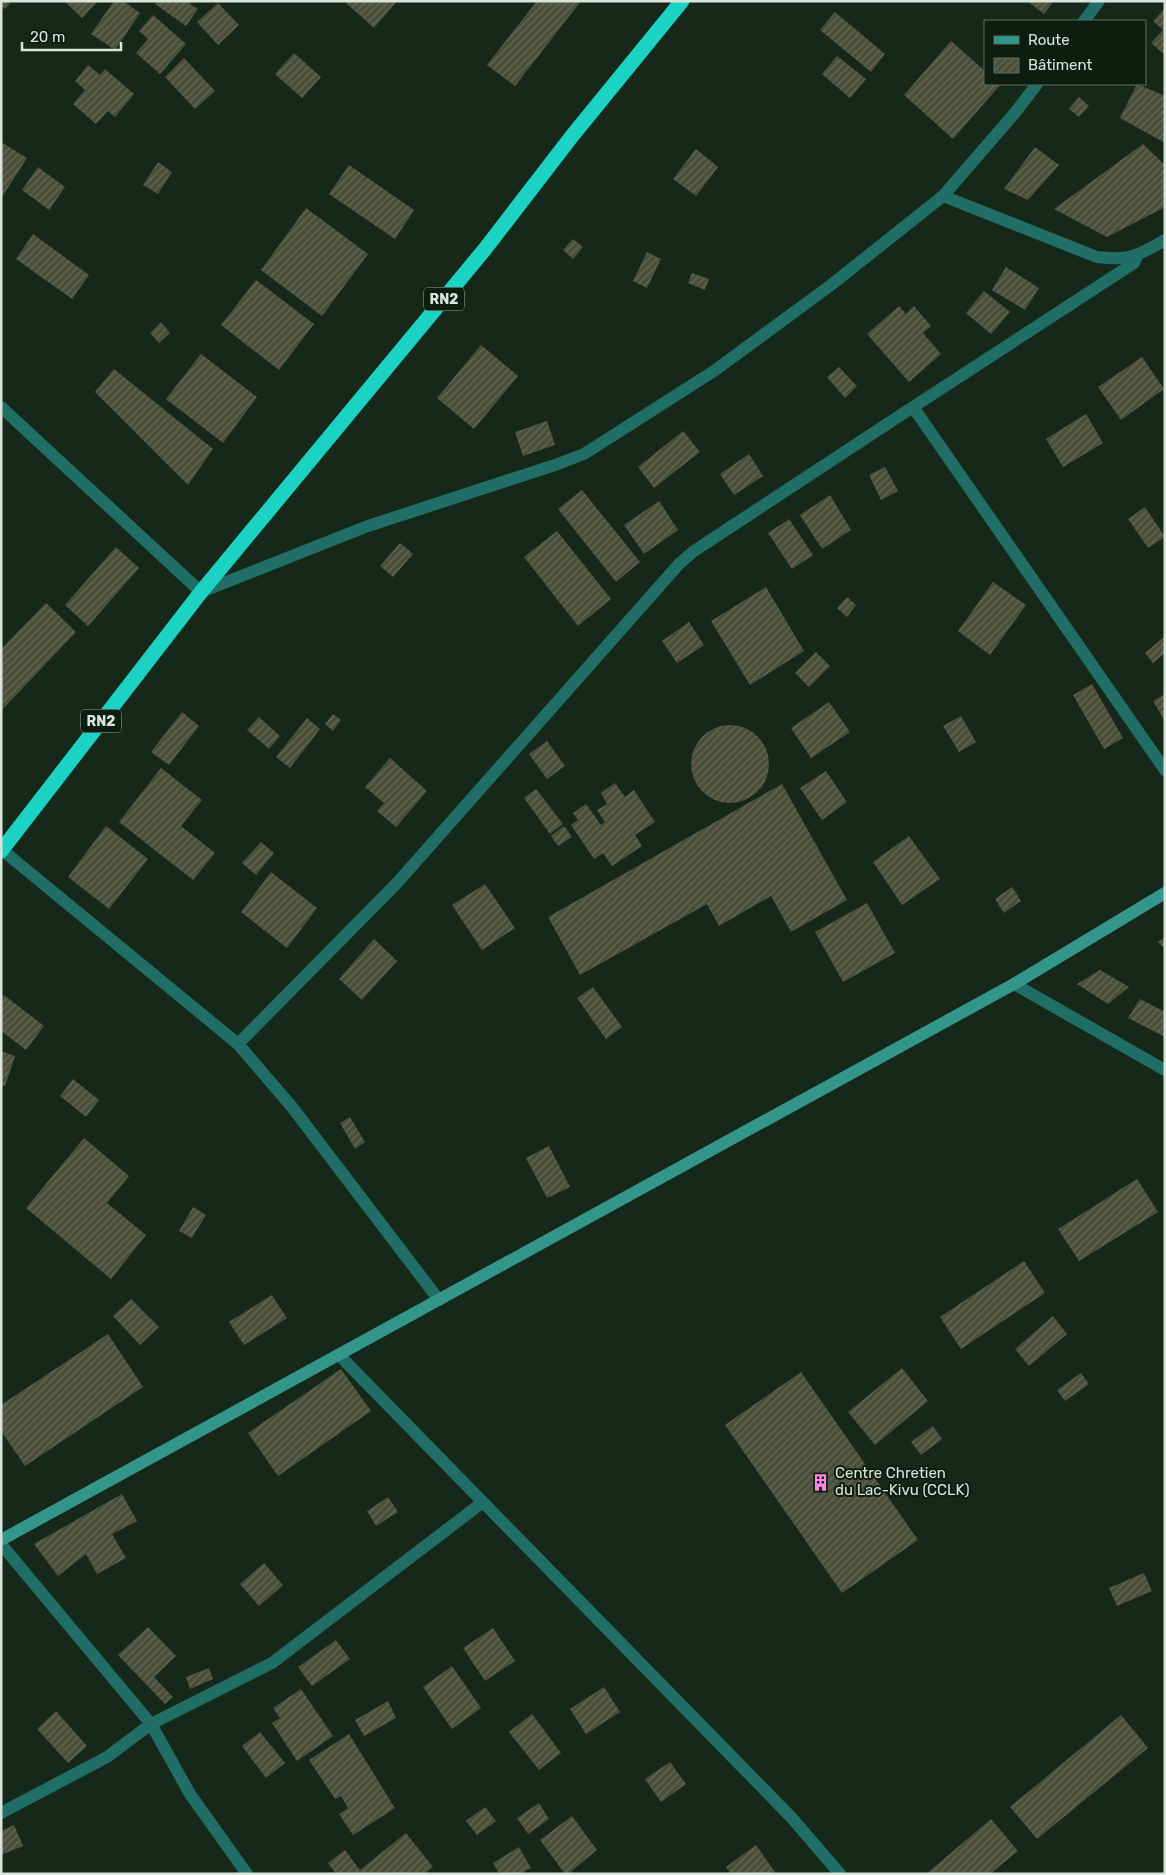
<svg xmlns="http://www.w3.org/2000/svg" width="1166" height="1875" viewBox="0 0 1166 1875" font-family="Rubik,sans-serif">
  <style>
    .building { fill: url(#building-hatch) }
    .lines { fill: none; stroke-linecap: round; stroke-linejoin: round }
    .street { stroke: #206e66; stroke-width: 12 }
    .secondary { stroke: #34958b; stroke-width: 12 }
    .highway { stroke: #1cd2c3; stroke-width: 15 }
    .labels { text-anchor: middle; stroke-width: 4; stroke-linejoin: round; paint-order: stroke }
    .shield { fill: #0d1e11; stroke: #9ca99e; stroke-width: 1 }
    .shield-label { font-size: 14px; font-weight: bold; fill: #d9e4db }
    .poi-label { font-size: 15px; fill: #d9e4db; stroke: #0d1e11; text-anchor: start }
  </style>
  <defs>
    <pattern id="building-hatch" width="6" height="6" patternUnits="userSpaceOnUse" patternTransform="scale(1.25)"><rect width="6" height="6" fill="#4b4f3a"/><path d="M-1 1l2-2M0 6l6-6M5 7l2-2" fill="none" stroke="#646856"/></pattern>
  </defs>
  <rect width="100%" height="100%" fill="#16281a"/>
  <path class="building" d="M 1,1 L 12,1 L 5,9 L 1,6 Z
    M 64,1 L 98,1 L 82,18 Z
    M 114,1 L 123,1 L 140,13 L 115,50 L 91,34 Z
    M 157,1 L 192,1 L 190,4 L 198,9 L 186,26 L 155,4 Z
    M 347,1 L 397,1 L 374,28 L 346,3 Z
    M 537,1 L 581,1 L 515,86 L 487,65 Z
    M 1027,1 L 1054,1 L 1044,14 Z
    M 218,3 L 239,25 L 218,45 L 197,22 Z
    M 1165,8 L 1165,55 L 1151,43 L 1163,30 L 1153,21 Z
    M 835,12 L 885,54 L 871,72 L 820,30 Z
    M 153,15 L 186,44 L 160,74 L 136,53 L 148,39 L 139,31 Z
    M 951,41 L 985,71 L 985,84 L 1001,84 L 953,139 L 904,95 Z
    M 294,53 L 321,77 L 302,98 L 275,74 Z
    M 837,56 L 866,79 L 850,98 L 822,74 Z
    M 184,58 L 215,91 L 195,109 L 165,77 Z
    M 88,65 L 100,75 L 105,69 L 134,94 L 115,117 L 108,111 L 96,124 L 73,104 L 85,90 L 75,81 Z
    M 1137,84 L 1165,96 L 1165,143 L 1120,118 Z
    M 1079,97 L 1089,106 L 1079,117 L 1069,109 Z
    M 1,142 L 27,158 L 2,197 L 1,196 Z
    M 1143,144 L 1165,165 L 1165,207 L 1107,237 L 1054,209 Z
    M 1035,147 L 1059,165 L 1028,200 L 1004,189 Z
    M 696,149 L 718,167 L 696,196 L 673,179 Z
    M 158,162 L 172,172 L 158,194 L 143,185 Z
    M 349,165 L 414,210 L 395,239 L 329,194 Z
    M 38,167 L 65,187 L 49,210 L 22,190 Z
    M 306,208 L 368,254 L 322,316 L 261,270 Z
    M 33,234 L 89,275 L 72,299 L 16,259 Z
    M 573,239 L 583,247 L 573,259 L 563,250 Z
    M 647,252 L 661,259 L 647,288 L 633,281 Z
    M 1006,267 L 1039,288 L 1025,310 L 992,290 Z
    M 692,273 L 709,279 L 705,290 L 688,283 Z
    M 256,280 L 314,324 L 279,370 L 221,325 Z
    M 984,291 L 1010,312 L 991,334 L 966,313 Z
    M 899,306 L 906,314 L 914,306 L 931,326 L 923,333 L 941,354 L 909,382 L 867,334 Z
    M 161,322 L 170,333 L 159,343 L 150,333 Z
    M 481,345 L 518,376 L 474,429 L 437,398 Z
    M 201,354 L 257,397 L 223,443 L 166,399 Z
    M 1142,357 L 1164,389 L 1121,420 L 1098,387 Z
    M 839,367 L 857,386 L 845,398 L 827,377 Z
    M 114,369 L 213,449 L 188,485 L 95,392 Z
    M 1086,414 L 1103,443 L 1063,467 L 1046,439 Z
    M 547,421 L 555,445 L 523,456 L 515,432 Z
    M 683,431 L 700,452 L 654,488 L 638,467 Z
    M 749,454 L 763,476 L 734,495 L 720,474 Z
    M 885,467 L 898,491 L 881,500 L 869,475 Z
    M 582,490 L 640,562 L 616,582 L 558,509 Z
    M 830,495 L 851,530 L 822,549 L 800,515 Z
    M 659,501 L 678,530 L 644,554 L 624,525 Z
    M 1145,507 L 1165,537 L 1148,548 L 1128,519 Z
    M 789,519 L 813,555 L 792,569 L 768,533 Z
    M 557,531 L 611,599 L 578,626 L 524,557 Z
    M 400,543 L 413,554 L 393,577 L 380,566 Z
    M 116,547 L 139,568 L 88,626 L 65,605 Z
    M 993,582 L 1026,605 L 990,655 L 958,631 Z
    M 766,587 L 804,651 L 750,685 L 711,621 Z
    M 847,597 L 856,605 L 847,617 L 837,608 Z
    M 46,603 L 76,632 L 1,711 L 1,649 Z
    M 689,622 L 704,645 L 677,663 L 662,641 Z
    M 1165,636 L 1165,653 L 1153,663 L 1145,653 Z
    M 816,652 L 830,666 L 809,687 L 795,673 Z
    M 1092,684 L 1123,738 L 1104,749 L 1073,695 Z
    M 1165,694 L 1165,722 L 1153,701 Z
    M 829,702 L 850,732 L 811,758 L 791,728 Z
    M 182,712 L 199,726 L 169,765 L 151,752 Z
    M 333,714 L 341,720 L 333,731 L 325,724 Z
    M 961,716 L 976,742 L 959,752 L 943,726 Z
    M 259,717 L 280,736 L 269,749 L 247,730 Z
    M 307,718 L 320,729 L 290,768 L 276,757 Z
    M691 764a39 39 0 1 1 78 0a39 39 0 1 1-78 0Z
    M 547,741 L 565,766 L 547,779 L 529,754 Z
    M 390,758 L 427,791 L 396,827 L 377,811 L 384,803 L 365,787 Z
    M 161,768 L 202,800 L 181,826 L 215,853 L 193,880 L 119,822 Z
    M 826,771 L 847,802 L 822,820 L 800,788 Z
    M 615,783 L 625,797 L 634,790 L 655,822 L 635,835 L 642,846 L 612,866 L 603,853 L 594,859 L 571,825 L 578,820 L 573,813 L 586,804 L 601,825 L 605,822 L 597,810 L 607,804 L 601,793 Z
    M 782,784 L 847,900 L 791,932 L 771,896 L 719,926 L 707,904 L 580,975 L 548,917 Z
    M 536,789 L 563,824 L 550,834 L 524,798 Z
    M 106,826 L 148,859 L 109,909 L 68,877 Z
    M 564,826 L 572,837 L 558,846 L 551,836 Z
    M 909,836 L 940,879 L 902,905 L 873,862 Z
    M 261,842 L 274,853 L 256,875 L 242,863 Z
    M 271,872 L 317,908 L 287,948 L 241,912 Z
    M 485,884 L 515,928 L 482,950 L 452,905 Z
    M 1012,887 L 1021,901 L 1004,913 L 995,899 Z
    M 867,903 L 895,953 L 843,982 L 815,932 Z
    M 1165,937 L 1165,949 L 1158,942 Z
    M 374,939 L 397,961 L 362,1000 L 339,979 Z
    M 1100,970 L 1129,987 L 1108,1004 L 1077,984 Z
    M 593,987 L 622,1027 L 606,1039 L 577,998 Z
    M 4,995 L 44,1026 L 26,1050 L 1,1031 L 1,999 Z
    M 1140,999 L 1165,1012 L 1165,1037 L 1128,1018 Z
    M 1,1051 L 15,1056 L 5,1086 L 1,1085 Z
    M 73,1079 L 99,1100 L 86,1117 L 60,1096 Z
    M 350,1117 L 365,1142 L 355,1149 L 340,1123 Z
    M 84,1138 L 129,1176 L 107,1203 L 146,1235 L 111,1279 L 26,1208 Z
    M 549,1146 L 570,1187 L 547,1198 L 526,1158 Z
    M 1137,1179 L 1158,1212 L 1079,1261 L 1058,1229 Z
    M 193,1207 L 206,1215 L 192,1238 L 179,1231 Z
    M 1024,1261 L 1045,1293 L 961,1349 L 940,1317 Z
    M 272,1295 L 287,1318 L 244,1345 L 229,1322 Z
    M 131,1299 L 159,1327 L 140,1345 L 113,1316 Z
    M 1053,1316 L 1067,1334 L 1029,1366 L 1015,1349 Z
    M 108,1334 L 143,1387 L 25,1466 L 1,1431 L 1,1405 Z
    M 902,1368 L 928,1401 L 875,1445 L 848,1412 Z
    M 341,1369 L 371,1411 L 278,1476 L 248,1433 Z
    M 801,1372 L 918,1540 L 842,1593 L 725,1425 Z
    M 1081,1373 L 1089,1384 L 1065,1401 L 1057,1390 Z
    M 933,1426 L 942,1439 L 921,1455 L 911,1442 Z
    M 122,1494 L 137,1521 L 112,1534 L 126,1558 L 97,1574 L 86,1554 L 58,1576 L 34,1544 Z
    M 388,1497 L 398,1512 L 376,1526 L 367,1511 Z
    M 264,1563 L 283,1585 L 259,1606 L 240,1584 Z
    M 1144,1573 L 1152,1591 L 1117,1606 L 1109,1588 Z
    M 148,1627 L 176,1656 L 154,1677 L 173,1697 L 165,1704 L 118,1655 Z
    M 493,1628 L 515,1661 L 485,1681 L 463,1648 Z
    M 336,1640 L 350,1659 L 312,1686 L 298,1667 Z
    M 452,1666 L 481,1708 L 452,1729 L 423,1687 Z
    M 209,1668 L 213,1679 L 190,1689 L 186,1677 Z
    M 604,1687 L 620,1712 L 586,1734 L 570,1709 Z
    M 301,1689 L 333,1736 L 297,1761 L 272,1723 L 280,1718 L 273,1708 Z
    M 388,1701 L 396,1718 L 364,1736 L 355,1720 Z
    M 56,1711 L 87,1746 L 68,1763 L 37,1729 Z
    M 532,1714 L 561,1753 L 539,1770 L 509,1732 Z
    M 1121,1715 L 1148,1748 L 1037,1839 L 1010,1807 Z
    M 260,1732 L 285,1763 L 266,1778 L 242,1746 Z
    M 349,1734 L 395,1808 L 353,1835 L 339,1814 L 348,1808 L 341,1796 L 335,1799 L 309,1760 Z
    M 670,1762 L 686,1784 L 661,1802 L 645,1779 Z
    M 539,1803 L 549,1819 L 528,1834 L 517,1818 Z
    M 485,1807 L 496,1821 L 477,1835 L 466,1821 Z
    M 572,1816 L 597,1850 L 568,1874 L 565,1874 L 540,1840 Z
    M 991,1819 L 1018,1851 L 990,1874 L 926,1874 Z
    M 14,1825 L 23,1846 L 1,1855 L 1,1831 Z
    M 406,1833 L 433,1867 L 424,1874 L 336,1874 L 328,1863 L 345,1850 L 360,1870 Z
    M 756,1845 L 775,1872 L 772,1874 L 731,1874 L 726,1867 Z
    M 519,1847 L 531,1868 L 520,1874 L 499,1874 L 493,1863 Z"/>
  <g class="lines">
    <path class="street" d="M 1084,21 L 1099,1
      M 943,196 L 1097,257 C 1130,261 1137,256 1165,240
      M 1137,256 L 1134,263 L 913,407 L 1165,770
      M 1,407 L 201,592 L 368,526 L 555,465 L 584,454 L 714,371 L 831,285 L 943,196 L 1014,114 L 1037,84
      M 2,850 L 238,1044 L 292,1107 L 439,1300
      M 1014,984 L 1165,1070
      M 238,1044 L 397,883 L 679,564 L 694,551 L 913,407
      M 339,1355 L 791,1817 L 840,1874
      M 1,1544 L 151,1724 L 190,1794 L 247,1874
      M 1,1813 L 107,1757 L 151,1724 L 272,1663 L 483,1502"/>
    <path class="secondary" d="M 1,1540 L 1014,984 L 1165,893"/>
    <path class="highway" d="M 1,851 L 201,592 L 485,249 L 572,136 L 682,1"/>
  </g>
  <defs>
    <symbol id="building-bare" viewBox="-9 -9 18 18"><path d="M-4-6H4V6H1V3H-1V6H-4ZM-2.5-4.3h1.7v1.8h-1.7ZM.8-4.3h1.7v1.8H.8ZM-2.5-1h1.7V.8h-1.7ZM.8-1h1.7V.8H.8Z" fill="#fc86e3" stroke="#0d1e11" stroke-width="2.5" paint-order="stroke"/></symbol>
  </defs>
  <g fill-rule="evenodd">
    <use href="#building-bare" x="808" y="1470" width="25" height="25"/>
  </g>
  <g class="labels">
    <g class="shield">
      <rect x="424" y="287.5" width="40" height="23" rx="4"/>
      <rect x="81" y="709.5" width="40" height="23" rx="4"/>
    </g>
    <g class="shield-label">
      <text x="444" y="304">RN2</text>
      <text x="101" y="726">RN2</text>
    </g>
    <g class="poi-label">
      <text x="835" y="1478">Centre Chretien<tspan x="835" dy="17">du Lac-Kivu (CCLK)</tspan></text>
    </g>
  </g>
  <rect width="1166" height="1875" fill="none" stroke="#d9e4db" stroke-width="5"/>
  <rect x="984" y="20" width="162" height="65" fill="#0d1e11" stroke="#5f6d62"/>
  <rect x="994" y="36" width="25" height="8" fill="#34958b" stroke="#5f6d62"/>
  <text x="1028" y="45" font-size="15" fill="#d9e4db">Route</text>
  <rect x="994" y="58" width="25" height="15" fill="url(#building-hatch)" stroke="#5f6d62"/>
  <text x="1028" y="70" font-size="15" fill="#d9e4db">Bâtiment</text>
  <path d="M22 42v8h99v-8" fill="none" stroke="#d9e4db" stroke-width="2.5"/>
  <text x="30" y="42" font-size="15" fill="#d9e4db" stroke="#0d1e11" stroke-width="4" paint-order="stroke">20 m</text>
</svg>
